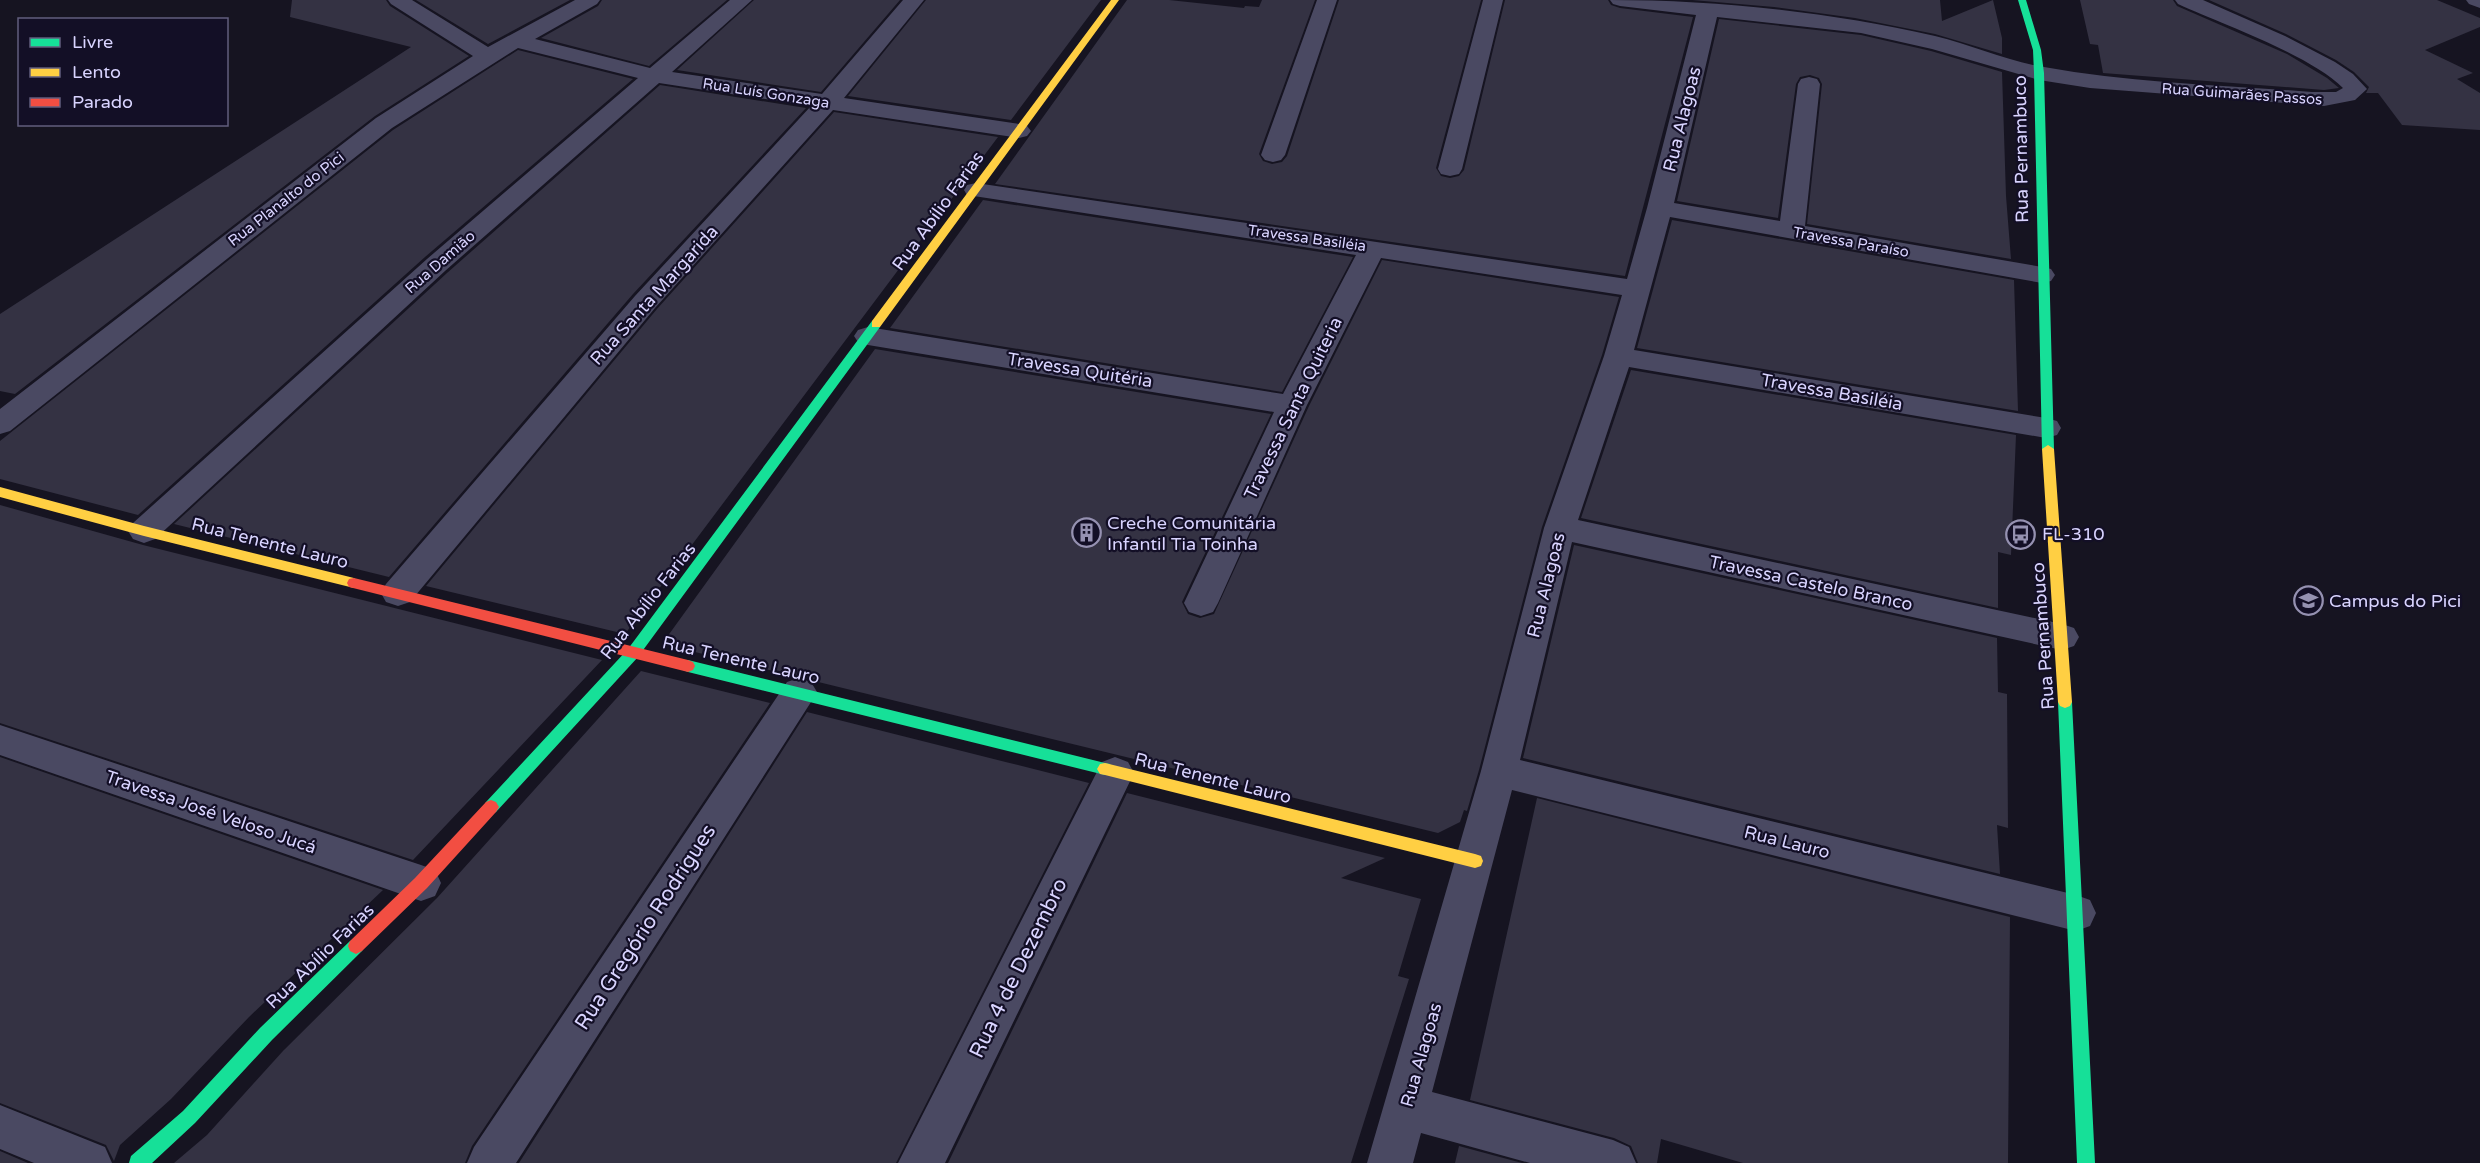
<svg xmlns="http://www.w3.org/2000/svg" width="2480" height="1163" viewBox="0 0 2480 1163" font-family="'Varela Round',sans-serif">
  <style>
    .building { fill: #343243 }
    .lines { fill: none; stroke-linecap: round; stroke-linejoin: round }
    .street { fill: #4a4962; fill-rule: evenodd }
    .fast { fill: #16e098; fill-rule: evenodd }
    .slow { fill: #ffcf43; fill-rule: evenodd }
    .jam { fill: #f24e42; fill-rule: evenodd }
    .labels { text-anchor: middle; stroke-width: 4.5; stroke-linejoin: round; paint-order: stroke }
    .far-street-label { font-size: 15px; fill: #d9d4ff; stroke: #130f26 }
    .street-label { font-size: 18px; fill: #d9d4ff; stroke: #130f26 }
    .poi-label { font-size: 18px; fill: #d9d4ff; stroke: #130f26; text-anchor: start }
    .near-street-label { font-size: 21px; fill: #d9d4ff; stroke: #130f26 }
  </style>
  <rect width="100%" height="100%" fill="#161421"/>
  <path class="building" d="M 292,0 L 386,0 L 390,6 L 469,56 L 375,116 L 15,394 L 0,391 L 0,314 L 411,47 L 290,17 Z
    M 416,0 L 570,0 L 488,44 Z
    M 602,0 L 727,0 L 649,66 L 541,38 L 598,6 Z
    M 754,0 L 900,0 L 821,92 L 677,70 Z
    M 926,0 L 1101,0 L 1011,120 L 848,96 Z
    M 1127,0 L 1169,0 L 1244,8 L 1245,6 L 1259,7 L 1262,0 L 1315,0 L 1259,154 L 1263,161 L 1272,164 L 1282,162 L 1287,156 L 1339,0 L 1481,0 L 1436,168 L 1441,176 L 1450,178 L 1459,176 L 1464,170 L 1505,0 L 1608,0 L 1611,5 L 1620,8 L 1693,17 L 1625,276 L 995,184 Z
    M 1692,0 L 1940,0 L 1942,21 L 1993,0 L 2002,38 L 2002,54 L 1935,34 L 1855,18 L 1774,7 Z
    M 2080,0 L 2173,0 L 2177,6 L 2287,54 L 2327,78 L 2339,88 L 2324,90 L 2103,73 L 2098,45 L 2090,44 Z
    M 2209,0 L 2437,0 L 2480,18 L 2480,27 L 2425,50 L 2473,73 L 2457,79 L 2480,93 L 2480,130 L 2402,125 L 2378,93 L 2366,93 L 2369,87 L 2354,72 L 2336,60 L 2286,34 Z
    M 1719,19 L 1861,35 L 1931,51 L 2002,72 L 2006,196 L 2011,259 L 1807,224 L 1822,84 L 1819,78 L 1810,75 L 1800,77 L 1796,84 L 1778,218 L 1677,201 Z
    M 518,50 L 633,79 L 425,257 L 138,515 L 0,479 L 0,441 L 393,130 Z
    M 660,85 L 806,108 L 633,294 L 389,577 L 174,524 L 447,273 Z
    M 834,112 L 998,137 L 625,634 L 426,586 L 657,309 Z
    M 983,200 L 1353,257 L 1282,392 L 890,328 Z
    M 1672,220 L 2014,280 L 2018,411 L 1637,348 Z
    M 1382,260 L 1619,297 L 1602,355 L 1542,527 L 1479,770 L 1467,811 L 1464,810 L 1460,822 L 1438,833 L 662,644 L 875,349 L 1271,414 L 1182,602 L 1188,614 L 1200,618 L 1214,614 L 1309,406 Z
    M 1631,370 L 2016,435 L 2011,555 L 1998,552 L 1998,608 L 1581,518 Z
    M 0,505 L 143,545 L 602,660 L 413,860 L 0,723 Z
    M 1574,545 L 1997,638 L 1998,692 L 2007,694 L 2008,828 L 1997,825 L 2000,874 L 1523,758 Z
    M 641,671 L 770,703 L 472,1146 L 465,1163 L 174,1163 L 207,1135 L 283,1051 L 437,898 Z
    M 807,712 L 1089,783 L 896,1163 L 519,1163 Z
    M 0,757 L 383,890 L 249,1017 L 171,1099 L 120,1145 L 114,1161 L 106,1145 L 0,1103 Z
    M 1127,793 L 1385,858 L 1341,878 L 1421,899 L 1398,976 L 1409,979 L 1351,1163 L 948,1163 Z
    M 1537,798 L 2010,917 L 2008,1163 L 1743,1163 L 1661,1139 L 1657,1163 L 1638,1163 L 1631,1146 L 1614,1138 L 1470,1100 Z
    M 1459,1146 L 1522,1163 L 1455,1163 Z
    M 0,1151 L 28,1163 L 0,1163 Z"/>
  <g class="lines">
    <path class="street" d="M 388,0 L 412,0 L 488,47 L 575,0 L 600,0 L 597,4 L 535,39 L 650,68 L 730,0 L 752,0 L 672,72 L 822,94 L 903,0 L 924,0 L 844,98 L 1019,124 L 1027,126 L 1031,131 L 1027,136 L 1019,138 L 833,110 L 655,308 L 410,602 L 398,606 L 386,602 L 381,593 L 386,584 L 635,296 L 811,106 L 659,83 L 445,271 L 155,539 L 144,543 L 133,539 L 128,531 L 133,523 L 427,259 L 638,78 L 518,48 L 392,128 L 10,431 L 0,434 L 0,409 L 376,118 L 473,56 L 391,4 Z
      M 1317,0 L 1337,0 L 1285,155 L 1281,160 L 1273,162 L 1265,160 L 1261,155 Z
      M 1483,0 L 1503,0 L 1462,169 L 1459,174 L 1450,176 L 1441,174 L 1438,169 Z
      M 1610,0 C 1718,0 1829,12 1935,36 C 1972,45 2007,61 2044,67 C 2132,83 2223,85 2312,92 L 2336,92 L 2343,88 C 2310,55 2222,24 2178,4 L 2175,0 L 2203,0 L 2285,36 L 2335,62 L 2353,74 L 2367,89 L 2355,100 L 2324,106 L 2090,88 L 2039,80 L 1932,49 L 1861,33 L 1717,17 L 1674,203 L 1780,221 L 1798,84 L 1801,79 L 1809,77 L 1817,79 L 1820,84 L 1805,226 L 2042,267 L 2051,269 L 2055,275 L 2051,281 L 2042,283 L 1670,217 L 1634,350 L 2046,418 L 2057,421 L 2061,428 L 2057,435 L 2046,438 L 1629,367 L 1578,520 L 2062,624 L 2074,628 L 2079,637 L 2074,646 L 2062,650 L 1572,542 L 1520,760 L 2076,895 L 2090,900 L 2096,913 L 2090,926 L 2076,931 L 1512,790 L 1432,1092 L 1613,1140 L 1629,1147 L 1636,1163 L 1530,1163 L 1421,1133 L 1413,1163 L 1367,1163 L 1481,771 L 1544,528 L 1604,356 L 1622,295 L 1381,258 L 1307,405 L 1218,603 L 1213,612 L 1201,616 L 1189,612 L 1184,603 L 1274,412 L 868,345 L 858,342 L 854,336 L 858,330 L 868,327 L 1283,394 L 1356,255 L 967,195 L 964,190 L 967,185 L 976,183 L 1627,279 L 1647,208 L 1696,15 L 1620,6 L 1613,4 Z
      M 2466,0 L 2480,0 L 2480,8 L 2469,4 Z
      M 799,678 L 811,682 L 817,692 L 811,702 L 516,1163 L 467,1163 L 474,1147 L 787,682 Z
      M 0,725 L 421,865 L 435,870 L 441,883 L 435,896 L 421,901 L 0,755 Z
      M 1115,757 L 1128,762 L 1134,773 L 945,1163 L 898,1163 L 1102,762 Z
      M 0,1105 L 105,1147 L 112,1163 L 34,1163 L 0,1149 Z"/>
    <path class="fast" d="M 2018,0 L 2026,0 L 2041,50 L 2044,73 L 2054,449 L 2048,453 L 2042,449 L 2034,73 L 2033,50 Z
      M 876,320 L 880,321 L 880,327 L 638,657 L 496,812 L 491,814 L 486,812 L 483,807 L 486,802 L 628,649 L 872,321 Z
      M 688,660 L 1105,763 L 1110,764 L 1113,769 L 1110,774 L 1105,775 L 688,672 L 683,670 L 681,666 L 683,662 Z
      M 2065,696 L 2070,698 L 2072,702 L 2095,1163 L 2077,1163 L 2058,702 L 2060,698 Z
      M 356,938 L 362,941 L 364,946 L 362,951 L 272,1040 L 195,1123 L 152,1163 L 129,1163 L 131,1156 L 183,1111 L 260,1028 L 350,941 Z"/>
    <path class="slow" d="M 1111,0 L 1119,0 L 880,327 L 872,327 L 872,321 Z
      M 2048,445 L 2054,449 L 2072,702 L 2070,706 L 2065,708 L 2060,706 L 2058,702 L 2042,449 Z
      M 0,487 L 144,526 L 354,578 L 361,583 L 354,588 L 144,536 L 0,497 Z
      M 1105,763 L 1475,854 L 1481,856 L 1483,861 L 1481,866 L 1475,868 L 1105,775 L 1100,774 L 1097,769 L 1100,764 Z"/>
    <path class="jam" d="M 354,578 L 688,660 L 693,662 L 695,666 L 693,670 L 688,672 L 349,587 L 347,583 L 349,579 Z
      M 491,800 L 496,802 L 499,807 L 496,812 L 427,888 L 362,951 L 356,954 L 350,951 L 348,946 L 350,941 L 415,878 L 486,802 Z"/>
  </g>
  <defs>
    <symbol id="building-ring" viewBox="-11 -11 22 22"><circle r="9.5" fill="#130f26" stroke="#9591b1" stroke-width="1.5"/><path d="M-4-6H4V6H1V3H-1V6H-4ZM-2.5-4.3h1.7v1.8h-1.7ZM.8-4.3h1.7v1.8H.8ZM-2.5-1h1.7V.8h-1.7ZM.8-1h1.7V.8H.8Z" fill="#9591b1"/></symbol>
    <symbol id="bus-ring" viewBox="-11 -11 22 22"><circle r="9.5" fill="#130f26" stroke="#9591b1" stroke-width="1.5"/><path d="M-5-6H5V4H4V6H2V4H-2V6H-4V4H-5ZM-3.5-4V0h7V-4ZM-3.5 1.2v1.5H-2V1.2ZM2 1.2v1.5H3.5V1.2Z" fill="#9591b1"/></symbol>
    <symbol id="university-ring" viewBox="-11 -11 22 22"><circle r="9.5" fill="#130f26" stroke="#9591b1" stroke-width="1.5"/><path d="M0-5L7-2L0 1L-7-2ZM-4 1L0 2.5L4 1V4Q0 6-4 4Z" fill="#9591b1"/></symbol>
  </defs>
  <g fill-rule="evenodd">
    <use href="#building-ring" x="1070" y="516" width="33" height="33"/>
    <use href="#bus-ring" x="2004" y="518" width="33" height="33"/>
    <use href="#university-ring" x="2292" y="584" width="33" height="33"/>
  </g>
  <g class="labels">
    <g class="far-street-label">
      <text transform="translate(766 93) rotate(9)" y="5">Rua Luís Gonzaga</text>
      <text transform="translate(2242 94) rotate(4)" y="5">Rua Guimarães Passos</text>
      <text transform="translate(286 199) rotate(-38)" y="5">Rua Planalto do Pici</text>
      <text transform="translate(1307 238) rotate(8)" y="5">Travessa Basiléia</text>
      <text transform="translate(1851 242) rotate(10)" y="5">Travessa Paraíso</text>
      <text transform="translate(440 262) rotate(-41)" y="5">Rua Damião</text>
    </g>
    <g class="street-label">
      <text transform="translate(1682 119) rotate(-76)" y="6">Rua Alagoas</text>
      <text transform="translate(2021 149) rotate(-91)" y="6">Rua Pernambuco</text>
      <text transform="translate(938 211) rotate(-54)" y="6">Rua Abílio Farias</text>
      <text transform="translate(654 295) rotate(-48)" y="6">Rua Santa Margarida</text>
      <text transform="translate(1080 370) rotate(9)" y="6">Travessa Quitéria</text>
      <text transform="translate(1832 392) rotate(10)" y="6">Travessa Basiléia</text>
      <text transform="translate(1293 408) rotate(-64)" y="6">Travessa Santa Quiteria</text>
      <text transform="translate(270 543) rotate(14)" y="6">Rua Tenente Lauro</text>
      <text transform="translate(1811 583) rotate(12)" y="6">Travessa Castelo Branco</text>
      <text transform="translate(1546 585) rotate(-76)" y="6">Rua Alagoas</text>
      <text transform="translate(648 601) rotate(-52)" y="6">Rua Abílio Farias</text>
      <text transform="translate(2043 636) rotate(-94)" y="6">Rua Pernambuco</text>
      <text transform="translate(741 660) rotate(13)" y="6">Rua Tenente Lauro</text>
      <text transform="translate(1213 778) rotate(14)" y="6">Rua Tenente Lauro</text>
      <text transform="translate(211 812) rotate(19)" y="6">Travessa José Veloso Jucá</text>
      <text transform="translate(1787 842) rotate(14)" y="6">Rua Lauro</text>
      <text transform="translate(320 956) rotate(-44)" y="6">Rua Abílio Farias</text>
      <text transform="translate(1421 1055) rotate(-74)" y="6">Rua Alagoas</text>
    </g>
    <g class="poi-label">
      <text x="1107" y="529">Creche Comunitária<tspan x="1107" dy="21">Infantil Tia Toinha</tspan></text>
      <text x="2042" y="540">FL-310</text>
      <text x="2329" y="607">Campus do Pici</text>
    </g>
    <g class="near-street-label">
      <text transform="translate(645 927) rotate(-57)" y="7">Rua Gregório Rodrigues</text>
      <text transform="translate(1018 968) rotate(-64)" y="7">Rua 4 de Dezembro</text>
    </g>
  </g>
  <rect x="18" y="18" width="210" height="108" fill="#130f26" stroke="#625e7d" stroke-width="1.5"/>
  <rect x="30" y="38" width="30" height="9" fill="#16e098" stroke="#625e7d" stroke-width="1.5"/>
  <text x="72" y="48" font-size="18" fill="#d9d4ff">Livre</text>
  <rect x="30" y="68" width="30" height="9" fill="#ffcf43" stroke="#625e7d" stroke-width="1.5"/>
  <text x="72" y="78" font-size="18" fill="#d9d4ff">Lento</text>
  <rect x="30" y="98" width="30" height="9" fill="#f24e42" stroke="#625e7d" stroke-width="1.5"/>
  <text x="72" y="108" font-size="18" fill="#d9d4ff">Parado</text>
</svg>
